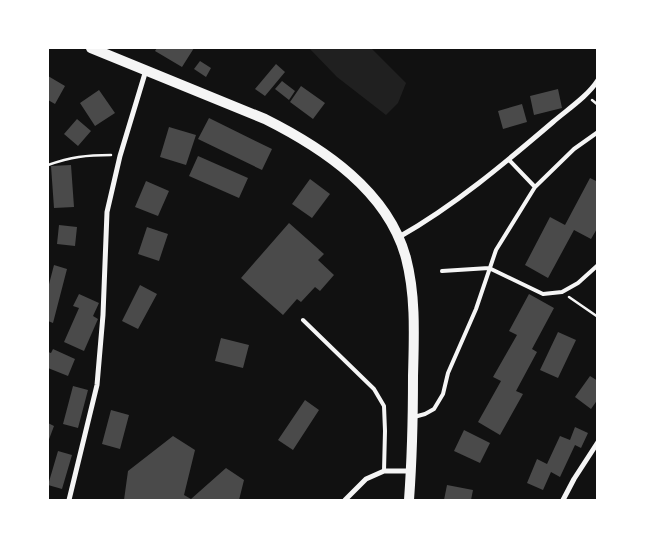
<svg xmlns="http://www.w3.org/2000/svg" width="645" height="548" viewBox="0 0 645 548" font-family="'Source Sans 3',sans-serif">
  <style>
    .green { fill: #202020 }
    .building { fill: #4a4a4a }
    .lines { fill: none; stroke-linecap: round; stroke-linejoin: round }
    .path { stroke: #f5f5f5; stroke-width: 2.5 }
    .service { stroke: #f5f5f5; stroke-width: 4 }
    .minor { stroke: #f5f5f5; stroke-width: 5 }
    .secondary { stroke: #f5f5f5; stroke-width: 10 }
  </style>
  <rect width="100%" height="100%" fill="#111"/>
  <path class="green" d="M 309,48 L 371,48 L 406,83 L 398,103 L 386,115 L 337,77 Z"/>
  <path class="building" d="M 157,48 L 194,48 L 182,67 L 155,51 Z
    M 200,61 L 211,68 L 206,77 L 194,69 Z
    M 276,64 L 285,72 L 265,96 L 255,89 Z
    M 48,76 L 65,86 L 55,104 L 48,100 Z
    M 282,81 L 295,91 L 289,100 L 275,89 Z
    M 301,86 L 325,103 L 313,119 L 290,102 Z
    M 558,89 L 562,108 L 534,115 L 530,96 Z
    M 99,90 L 115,113 L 95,126 L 80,103 Z
    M 522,104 L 527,122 L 503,129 L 498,111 Z
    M 209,118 L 272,149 L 262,170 L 198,139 Z
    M 77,119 L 91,131 L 78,146 L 64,134 Z
    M 169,127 L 196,135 L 186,165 L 160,157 Z
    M 198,156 L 248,178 L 239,198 L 189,176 Z
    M 71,165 L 74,207 L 54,208 L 51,166 Z
    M 590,178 L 598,182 L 598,227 L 591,239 L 574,230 L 548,278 L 525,265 L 550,217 L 565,225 Z
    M 310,179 L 330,194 L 312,218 L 292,204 Z
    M 146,181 L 169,191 L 158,216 L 135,207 Z
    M 289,223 L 324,254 L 318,260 L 334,275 L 320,291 L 315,287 L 301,302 L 297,299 L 283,315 L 241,278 Z
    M 59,225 L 77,227 L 75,246 L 57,244 Z
    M 147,227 L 168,234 L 159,261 L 138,254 Z
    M 54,265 L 67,269 L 53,323 L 48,321 L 48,288 Z
    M 140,285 L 157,294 L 138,329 L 122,321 Z
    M 79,294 L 99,303 L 93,316 L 98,319 L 84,351 L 64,342 L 79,308 L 73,306 Z
    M 529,294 L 554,308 L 532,349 L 537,352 L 516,391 L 523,394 L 500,435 L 478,422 L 501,381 L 493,377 L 517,335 L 509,331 Z
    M 558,332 L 576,340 L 558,378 L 540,370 Z
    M 221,338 L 249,345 L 243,368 L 215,361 Z
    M 53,349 L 75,359 L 68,376 L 48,368 L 48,352 L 51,353 Z
    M 590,376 L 598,381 L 598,399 L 591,409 L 575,397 Z
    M 73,386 L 88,390 L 78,428 L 63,424 Z
    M 305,400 L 319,410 L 293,450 L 278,440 Z
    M 111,410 L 129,415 L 120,449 L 102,444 Z
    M 48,423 L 54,426 L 48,442 Z
    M 575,427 L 588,433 L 581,448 L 575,445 L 560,477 L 551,472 L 543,490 L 527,483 L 537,459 L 547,464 L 560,436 L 570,440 Z
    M 464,430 L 490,443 L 480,463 L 454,451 Z
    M 173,436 L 195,450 L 184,495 L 191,499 L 226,468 L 244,480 L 239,500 L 124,500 L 128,471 Z
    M 58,451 L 72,455 L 62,489 L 48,485 Z
    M 447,485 L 473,490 L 471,500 L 444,500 Z"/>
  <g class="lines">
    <path class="path" d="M 592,100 L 598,105
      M 48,165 C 71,157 86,155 111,155
      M 569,297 L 598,317"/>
    <path class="service" d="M 509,160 L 535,187
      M 442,271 L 489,268 L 543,294 L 562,292 L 578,283 L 598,265
      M 303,320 L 374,389 L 384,406 L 385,431 L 384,471
      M 414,417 L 425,414 L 434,409 L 443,394 L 448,373 L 476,309 L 496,250 L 535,187 L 574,149 L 598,132"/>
    <path class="minor" d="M 399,237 C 454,206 505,163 553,122 C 568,109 587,97 598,80
      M 69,500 L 97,385 L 103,315 L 107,212 L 120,156 L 146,70
      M 345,500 L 366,479 L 384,471 L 411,471
      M 563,500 L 574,479 L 598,442"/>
    <path class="secondary" d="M 91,48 L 265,119 C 323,148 388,191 406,258 C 416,296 414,337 413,376 C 413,417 412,459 409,500"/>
  </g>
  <rect width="645" height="548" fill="none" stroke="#ffffff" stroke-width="98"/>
</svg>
